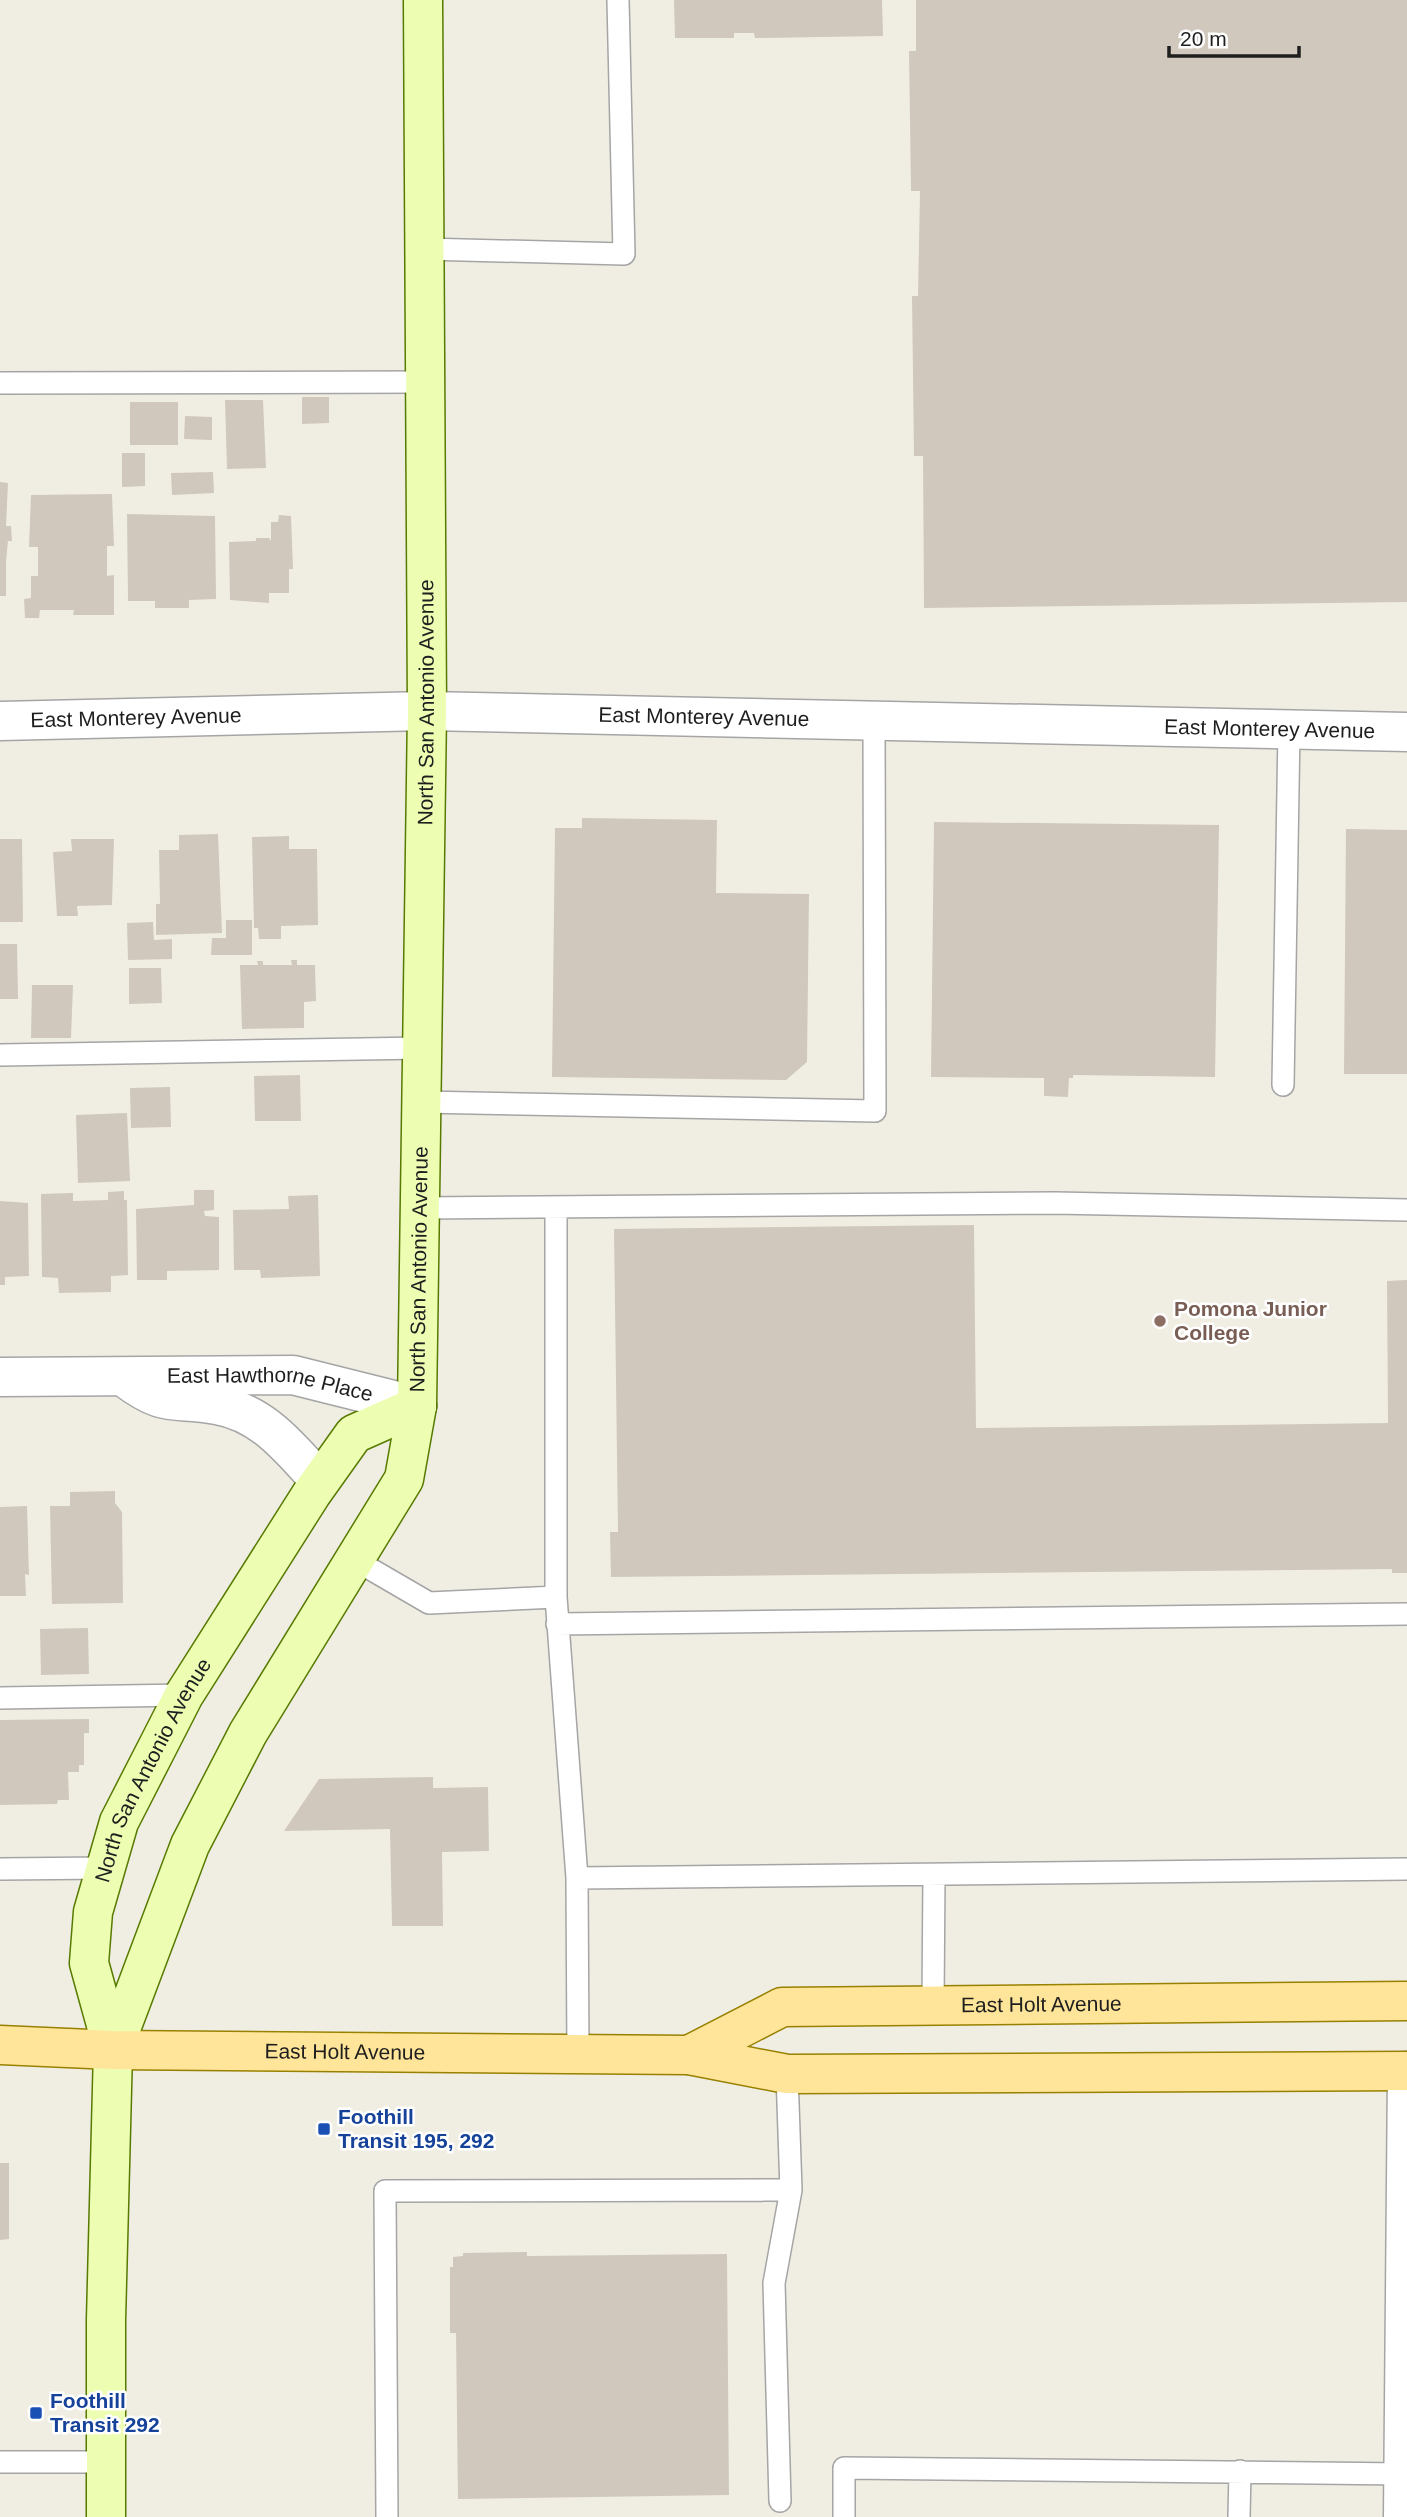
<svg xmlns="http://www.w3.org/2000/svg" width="1407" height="2517" viewBox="0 0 1407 2517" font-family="Arial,sans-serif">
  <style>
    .building { fill: #d0c8bc }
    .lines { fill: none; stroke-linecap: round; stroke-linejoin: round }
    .service-casing { stroke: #a5a5a5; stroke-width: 24 }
    .minor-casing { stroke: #a5a5a5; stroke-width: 41 }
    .tertiary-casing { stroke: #a5a5a5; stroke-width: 41 }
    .secondary-casing { stroke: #577a00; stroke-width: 41 }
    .primary-casing { stroke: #988100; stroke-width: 41 }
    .service { stroke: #fff; stroke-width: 21 }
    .minor { stroke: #fff; stroke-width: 38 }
    .tertiary { stroke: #fff; stroke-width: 38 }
    .secondary { stroke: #edfeb3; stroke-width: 38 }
    .primary { stroke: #ffe599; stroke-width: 38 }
    .education-dot { fill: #8d6e63; stroke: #fff; stroke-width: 2.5 }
    .transit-dot { fill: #1a4fb4; stroke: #fff; stroke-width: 2.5 }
    .labels { text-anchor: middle; stroke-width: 5; stroke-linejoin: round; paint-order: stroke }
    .street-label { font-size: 21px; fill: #1e1e1e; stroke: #fff }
    .education-label { font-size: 21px; font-weight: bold; fill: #785e54; stroke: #fff; text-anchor: start }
    .transit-label { font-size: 21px; font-weight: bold; fill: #164399; stroke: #fff; text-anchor: start }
  </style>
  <rect width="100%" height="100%" fill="#f0eee3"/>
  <path class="building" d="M 674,0 L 882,0 L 883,36 L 755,38 L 754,33 L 734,33 L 734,38 L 675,38 Z
    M 916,0 L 1407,0 L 1407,602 L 924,608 L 923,456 L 914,456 L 912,296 L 918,296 L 920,191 L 911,191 L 909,51 L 916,51 Z
    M 302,397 L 329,397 L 329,423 L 302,424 Z
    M 225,400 L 263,400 L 266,468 L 227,469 Z
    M 130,402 L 178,402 L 178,445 L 130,445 Z
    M 185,416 L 212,417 L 212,440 L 184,439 Z
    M 122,453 L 145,453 L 145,486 L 122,487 Z
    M 213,472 L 214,493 L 172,495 L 171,473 Z
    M 0,482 L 8,483 L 6,526 L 11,526 L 12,541 L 8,541 L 6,561 L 6,596 L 0,596 Z
    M 112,494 L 114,546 L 107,546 L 107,576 L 114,575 L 114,615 L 73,615 L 74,610 L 40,610 L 39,618 L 25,618 L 24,599 L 31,598 L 31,576 L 38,576 L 38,547 L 29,547 L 31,495 Z
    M 127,514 L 215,516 L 216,599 L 189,600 L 189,608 L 155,608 L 155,601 L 128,601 Z
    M 279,515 L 291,516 L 293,569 L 289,569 L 289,593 L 269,593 L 269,603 L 230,600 L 229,542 L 256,541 L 256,538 L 269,538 L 271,541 L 271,522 L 278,522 Z
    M 582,818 L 717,820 L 716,893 L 809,894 L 807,1062 L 786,1080 L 552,1077 L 555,828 L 582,828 Z
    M 934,822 L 1219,825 L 1215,1077 L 1073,1075 L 1073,1078 L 1069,1078 L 1068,1097 L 1044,1096 L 1044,1078 L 931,1077 Z
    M 1346,829 L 1407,830 L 1407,1074 L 1344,1074 Z
    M 218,834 L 222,933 L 156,935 L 156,904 L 160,904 L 159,850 L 179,850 L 179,835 Z
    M 289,836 L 289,849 L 317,849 L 318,925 L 281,926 L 281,939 L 259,939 L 258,928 L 254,928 L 252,837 Z
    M 0,839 L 22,839 L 23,922 L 0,922 Z
    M 71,839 L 114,839 L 112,905 L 77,906 L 78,916 L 57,916 L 53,852 L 72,851 Z
    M 226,920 L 252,920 L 252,955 L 211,955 L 212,938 L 226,938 Z
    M 153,922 L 154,940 L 172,939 L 172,959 L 128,960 L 127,923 Z
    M 0,944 L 17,944 L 18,999 L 0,999 Z
    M 291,960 L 297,960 L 297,965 L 315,965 L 316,1001 L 304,1002 L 304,1028 L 242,1029 L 240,965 L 258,965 L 257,961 L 263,961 L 263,965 L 292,965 Z
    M 129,968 L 161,968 L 162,1003 L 129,1004 Z
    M 32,985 L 73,985 L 71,1038 L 31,1038 Z
    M 300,1075 L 301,1121 L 255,1121 L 254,1076 Z
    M 170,1087 L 171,1127 L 131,1128 L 130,1088 Z
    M 127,1113 L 130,1181 L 78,1183 L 76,1115 Z
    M 194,1190 L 214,1190 L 214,1210 L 204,1211 L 205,1216 L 219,1217 L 219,1270 L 167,1271 L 167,1280 L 137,1280 L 136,1209 L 194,1205 Z
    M 124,1191 L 124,1200 L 127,1200 L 128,1275 L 111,1276 L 111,1292 L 59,1293 L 58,1278 L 42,1277 L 41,1194 L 73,1193 L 73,1201 L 108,1200 L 108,1192 Z
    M 318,1195 L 320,1276 L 261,1278 L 260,1270 L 234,1270 L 233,1210 L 289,1209 L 288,1196 Z
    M 0,1201 L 28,1203 L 29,1276 L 5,1277 L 5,1285 L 0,1285 Z
    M 974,1225 L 976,1428 L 1388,1423 L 1387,1281 L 1407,1280 L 1407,1573 L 1392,1573 L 1392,1569 L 611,1577 L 610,1532 L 618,1532 L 614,1229 Z
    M 115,1491 L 115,1503 L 122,1512 L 123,1603 L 52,1604 L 50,1506 L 70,1506 L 70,1492 Z
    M 27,1506 L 29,1575 L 25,1574 L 26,1596 L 0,1596 L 0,1507 Z
    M 88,1628 L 89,1674 L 41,1675 L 40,1629 Z
    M 89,1719 L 89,1733 L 84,1733 L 84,1765 L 79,1765 L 79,1772 L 68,1772 L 69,1800 L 58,1800 L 57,1804 L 0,1805 L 0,1720 Z
    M 433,1777 L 433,1788 L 488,1787 L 489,1851 L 442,1852 L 443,1926 L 392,1926 L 390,1829 L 284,1831 L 319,1779 Z
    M 0,2163 L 9,2163 L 9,2239 L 0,2240 Z
    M 527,2252 L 527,2256 L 727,2254 L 729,2495 L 458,2499 L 456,2333 L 450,2333 L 450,2267 L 453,2267 L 453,2257 L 463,2256 L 463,2253 Z"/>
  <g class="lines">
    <defs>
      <path id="service" d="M 425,249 L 624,254 L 618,0
        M 0,383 L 425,382
        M 0,1055 L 422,1048
        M 1283,1085 L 1289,730
        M 422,1102 L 875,1111 L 874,721
        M 556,1207 L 556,1597 L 577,1878
        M 420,1208 L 1055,1203 L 1407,1210
        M 355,1560 L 429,1603 L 556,1597
        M 557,1624 L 1407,1614
        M 0,1698 L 184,1695
        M 0,1869 L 107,1868
        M 933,2003 L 934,1875
        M 578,2054 L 577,1878 L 1407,1869
        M 0,2462 L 104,2462
        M 780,2501 L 774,2283 L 791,2190
        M 387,2517 L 385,2191 L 791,2190 L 787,2074
        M 844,2517 L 844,2468 L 1404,2474
        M 1239,2517 L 1240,2471"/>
      <g id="minor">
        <path id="s1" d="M 0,1377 L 293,1375 L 417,1406"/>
        <path d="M 125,1378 C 166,1409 173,1397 217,1405 C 263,1413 290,1448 320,1481"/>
        <path d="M 1403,2517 L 1407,2071"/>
      </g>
      <g id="tertiary">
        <path id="s2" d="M 0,721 L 427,711 L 1407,732"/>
      </g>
      <g id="secondary">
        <path id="s3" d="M 113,2050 L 190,1845 L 248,1733 L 404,1479 L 417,1406 L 427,711 L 423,0"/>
        <path id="s4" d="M 106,2517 L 106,2320 L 113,2050 L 89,1963 L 93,1912 L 119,1822 L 160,1742 L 184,1695 L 312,1493 L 354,1434 L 417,1406"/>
      </g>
      <g id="primary">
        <path id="s5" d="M 0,2045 L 113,2050 L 689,2055 L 787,2074 L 1407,2071"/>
        <path id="s6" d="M 689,2055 L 782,2007 L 1407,2001"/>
      </g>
    </defs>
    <use href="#service" class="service-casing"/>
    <use href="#minor" class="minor-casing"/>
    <use href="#tertiary" class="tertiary-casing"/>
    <use href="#secondary" class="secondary-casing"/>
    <use href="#primary" class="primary-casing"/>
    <use href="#service" class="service"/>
    <use href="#minor" class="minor"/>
    <use href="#tertiary" class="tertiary"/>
    <use href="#secondary" class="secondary"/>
    <use href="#primary" class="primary"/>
  </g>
  <circle class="education-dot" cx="1160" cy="1321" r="7"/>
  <g class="transit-dot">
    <rect x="317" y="2122" width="14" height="14" rx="3.5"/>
    <rect x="29" y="2406" width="14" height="14" rx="3.5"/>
  </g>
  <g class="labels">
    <g class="street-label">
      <text dy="7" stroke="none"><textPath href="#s3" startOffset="1421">North San Antonio Avenue</textPath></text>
      <text dy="7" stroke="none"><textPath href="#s2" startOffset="704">East Monterey Avenue</textPath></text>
      <text dy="7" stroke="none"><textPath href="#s2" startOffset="136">East Monterey Avenue</textPath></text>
      <text dy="7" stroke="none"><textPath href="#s2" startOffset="1270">East Monterey Avenue</textPath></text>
      <text dy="7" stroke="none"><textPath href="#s3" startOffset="854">North San Antonio Avenue</textPath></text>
      <text dy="7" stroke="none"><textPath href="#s1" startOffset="271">East Hawthorne Place</textPath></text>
      <text dy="7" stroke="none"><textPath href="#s4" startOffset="763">North San Antonio Avenue</textPath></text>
      <text dy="7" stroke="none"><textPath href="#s6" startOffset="364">East Holt Avenue</textPath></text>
      <text dy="7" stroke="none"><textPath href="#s5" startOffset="345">East Holt Avenue</textPath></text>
    </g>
    <g class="education-label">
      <text x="1174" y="1316">Pomona Junior<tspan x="1174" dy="24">College</tspan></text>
    </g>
    <g class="transit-label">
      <text x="338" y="2124">Foothill<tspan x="338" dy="24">Transit 195, 292</tspan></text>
      <text x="50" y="2408">Foothill<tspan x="50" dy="24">Transit 292</tspan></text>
    </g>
  </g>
  <path d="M1169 46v10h130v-10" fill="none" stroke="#1e1e1e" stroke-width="3.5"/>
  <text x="1180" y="46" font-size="21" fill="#1e1e1e" stroke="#ffffff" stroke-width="5" paint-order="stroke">20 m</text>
</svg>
